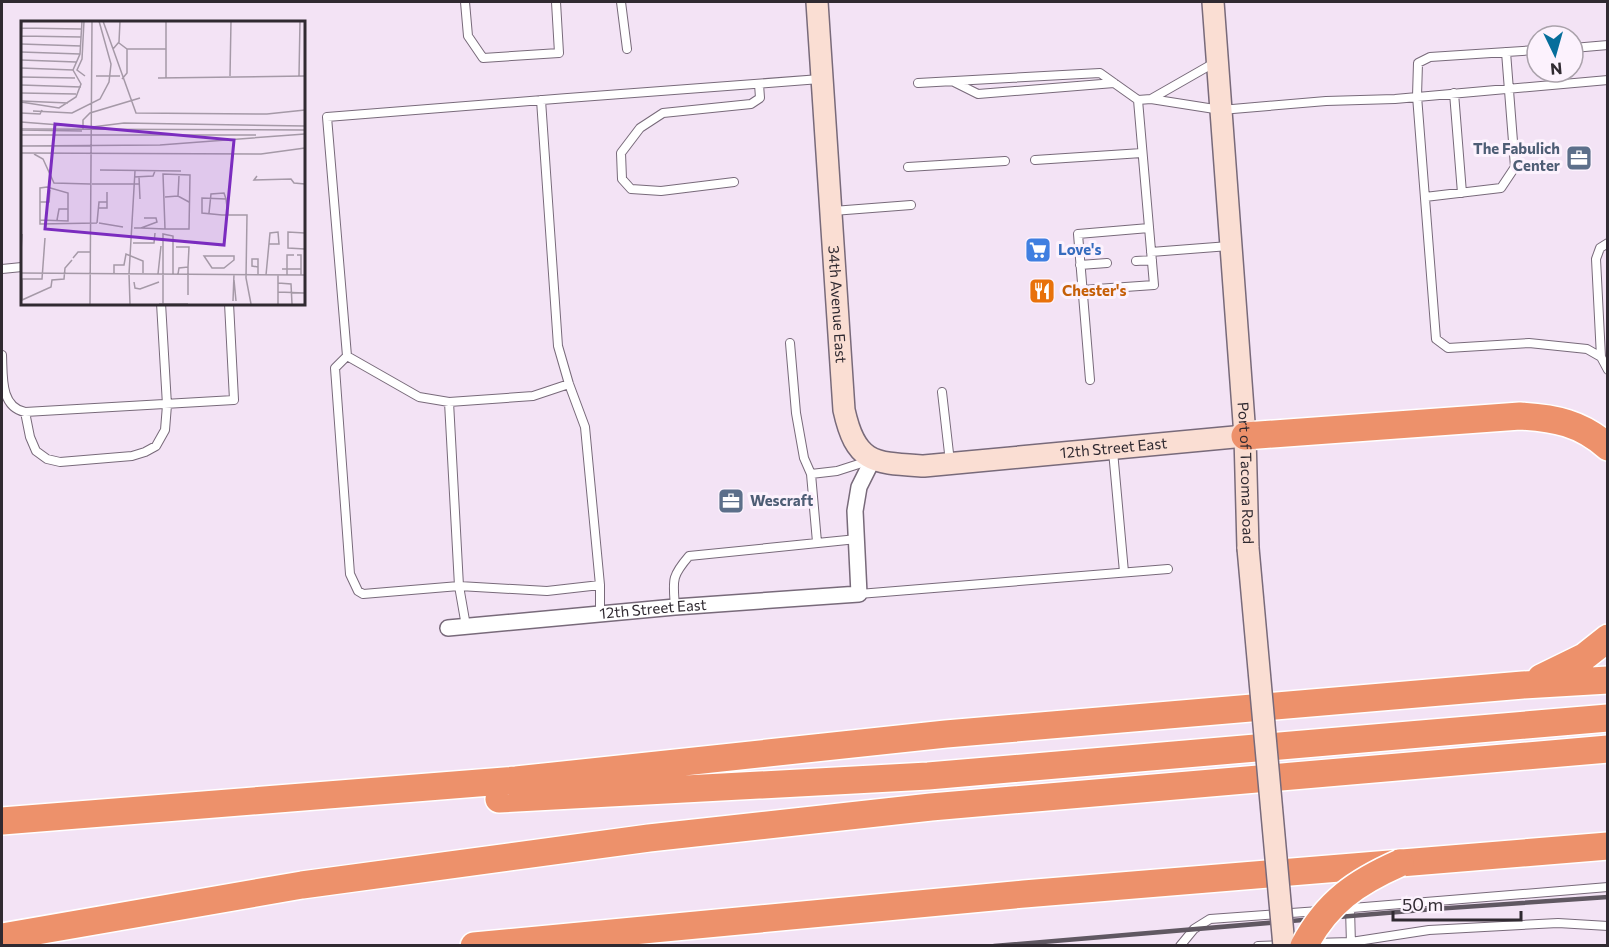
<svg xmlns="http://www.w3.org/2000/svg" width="1609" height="947" viewBox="0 0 1609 947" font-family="Commissioner,sans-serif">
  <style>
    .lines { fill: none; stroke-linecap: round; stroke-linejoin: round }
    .lane-casing { stroke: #786a7a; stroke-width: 10 }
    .street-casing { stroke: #786a7a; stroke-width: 18 }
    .secondary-casing { stroke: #786a7a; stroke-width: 24 }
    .highway-casing { stroke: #fff; stroke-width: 30 }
    .lane { stroke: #fff; stroke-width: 8 }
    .street { stroke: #fff; stroke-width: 15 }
    .secondary { stroke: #faded3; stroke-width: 21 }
    .highway { stroke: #ed916b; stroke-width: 27 }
    .rail { stroke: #605862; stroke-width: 4.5 }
    .secondary-bridge-casing { stroke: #786a7a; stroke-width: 24; stroke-linecap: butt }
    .highway-bridge-casing { stroke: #fff; stroke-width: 30; stroke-linecap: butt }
    .secondary-bridge { stroke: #faded3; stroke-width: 21 }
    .highway-bridge { stroke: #ed916b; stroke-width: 27 }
    .labels { text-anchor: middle; stroke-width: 6; stroke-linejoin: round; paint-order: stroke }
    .service-label { font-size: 15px; font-weight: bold; fill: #4e5e75; stroke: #fcf2fd; text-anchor: end }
    .shop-label { font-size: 15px; font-weight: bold; fill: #366cbe; stroke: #fcf2fd; text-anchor: start }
    .food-label { font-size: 15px; font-weight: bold; fill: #c56008; stroke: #fcf2fd; text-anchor: start }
    .street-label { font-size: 15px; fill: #302a31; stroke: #fcf2fd }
    .inset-road { fill: none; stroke: #a599a7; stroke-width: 1.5 }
    .view { fill: #7b2cbf; fill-opacity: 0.15; stroke: #7b2cbf; stroke-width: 3 }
    .inset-edge { fill: none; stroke: #302a31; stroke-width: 3 }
  </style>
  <rect width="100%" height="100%" fill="#f3e3f5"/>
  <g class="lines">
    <defs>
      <path id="lane" d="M 465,2 L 468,36 L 483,58 L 559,53 L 556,2
        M 621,2 L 627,49
        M 1573,48 L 1608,45
        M 1537,50 L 1430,57 L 1418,63 L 1417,96 L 1436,339 L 1448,348 L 1529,343 L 1587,349 L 1601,357 L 1608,370
        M 954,82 L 978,94 L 1114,83
        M 918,83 L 1100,73 L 1138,100
        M 1454,93 L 1462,193
        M 1151,99 L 1214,63
        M 541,100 L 558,346 L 569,384 L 585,427 L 600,585 L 547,591 L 459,586 L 363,594 L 358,591 L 350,574 L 335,368 L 347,356 L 327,117 C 491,104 656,91 820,79
        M 1035,160 L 1142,153
        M 908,167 L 1005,161
        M 734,182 L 661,191 L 631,189 L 622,179 L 621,153 L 640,128 L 663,113 L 751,104 L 760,98 L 759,84
        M 1425,197 L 1501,188 L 1515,167 L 1506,52
        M 833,211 L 911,205
        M 1151,252 L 1229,246
        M 1136,261 L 1152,260
        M 1080,265 L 1107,263
        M 2,269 L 22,267
        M 1082,290 L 1154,285 L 1138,100 L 1151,99 L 1221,110 L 1326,101 L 1395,99 L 1608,80
        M 790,343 L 796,413 L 804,458 L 811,474 L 817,542
        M 2,355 C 3,376 0,407 25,412 L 234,400 L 229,303
        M 347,356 L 419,397 L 449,402 L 533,396 L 569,384
        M 1601,357 L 1596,259 L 1600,248 L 1608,243
        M 1090,380 L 1078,234 L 1149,228
        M 942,392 L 950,462
        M 449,402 L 459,586 L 466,626
        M 25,412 L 30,437 L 36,451 L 47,459 L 60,462 L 132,456 L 145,452 L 156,446 L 165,430 L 167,405 L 161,303
        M 1113,451 L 1124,572
        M 811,474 L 837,471 L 868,461
        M 600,585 L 600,614
        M 859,594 L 1168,569
        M 675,607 C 673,580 671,577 689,556 L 857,539
        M 1350,908 L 1351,945
        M 1340,909 L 1608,887
        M 1313,943 L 1351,942 L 1429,930 L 1558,923 L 1608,926
        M 1180,946 L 1194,929 L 1210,919 L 1319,911
        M 1258,946 L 1283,945"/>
      <g id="street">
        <path id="s1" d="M 448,628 L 675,607 L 859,594 L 855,511 L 859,487 L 873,459"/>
      </g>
      <g id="secondary">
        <path id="s2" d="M 817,2 L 844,410 C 856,464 874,463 924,466 L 1245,436"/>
        <path id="s3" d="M 1213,2 L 1245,436 L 1248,548"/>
      </g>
      <path id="highway" d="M 1245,436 L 1520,416 C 1555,418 1581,423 1608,447
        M 1541,678 L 1584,657 L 1608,638
        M 499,799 L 928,776 L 1608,718
        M 2,821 L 516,780 L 946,734 L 1523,685 L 1608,680
        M 2,937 L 302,885 L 649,838 L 931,807 L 1608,749
        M 474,946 L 1024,894 L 1608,846"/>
    </defs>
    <use href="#lane" class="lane-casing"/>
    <use href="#street" class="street-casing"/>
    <use href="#secondary" class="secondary-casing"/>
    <use href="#highway" class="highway-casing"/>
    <use href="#lane" class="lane"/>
    <use href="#street" class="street"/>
    <use href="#secondary" class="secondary"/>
    <use href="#highway" class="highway"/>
    <path class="rail" d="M 994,946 L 1434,909 L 1608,897"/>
    <defs>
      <path id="secondary-bridge" d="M 1248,548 L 1284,946"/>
      <path id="highway-bridge" d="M 1304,946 C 1327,902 1357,882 1400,863"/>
    </defs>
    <use href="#secondary-bridge" class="secondary-bridge-casing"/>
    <use href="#highway-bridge" class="highway-bridge-casing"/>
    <use href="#secondary-bridge" class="secondary-bridge"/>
    <use href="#highway-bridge" class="highway-bridge"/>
  </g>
  <defs>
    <symbol id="office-square" viewBox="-11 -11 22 22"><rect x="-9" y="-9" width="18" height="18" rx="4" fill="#5c6f8a" stroke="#fcf2fd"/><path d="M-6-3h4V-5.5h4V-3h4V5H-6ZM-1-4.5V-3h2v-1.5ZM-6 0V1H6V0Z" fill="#fff"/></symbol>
    <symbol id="supermarket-square" viewBox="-11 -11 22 22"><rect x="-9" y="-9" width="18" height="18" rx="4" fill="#3f7fe0" stroke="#fcf2fd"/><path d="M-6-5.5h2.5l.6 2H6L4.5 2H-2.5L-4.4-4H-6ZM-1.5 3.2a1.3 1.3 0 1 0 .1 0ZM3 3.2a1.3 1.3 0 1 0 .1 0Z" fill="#fff"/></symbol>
    <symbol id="restaurant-square" viewBox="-11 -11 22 22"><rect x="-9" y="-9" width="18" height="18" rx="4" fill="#e8710a" stroke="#fcf2fd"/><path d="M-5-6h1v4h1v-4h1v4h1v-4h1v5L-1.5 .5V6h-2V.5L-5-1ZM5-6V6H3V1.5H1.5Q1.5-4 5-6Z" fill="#fff"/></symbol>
  </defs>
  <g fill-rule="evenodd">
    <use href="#office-square" x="1564" y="143" width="30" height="30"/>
    <use href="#supermarket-square" x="1023" y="235" width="30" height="30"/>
    <use href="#restaurant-square" x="1027" y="276" width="30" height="30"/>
    <use href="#office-square" x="716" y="486" width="30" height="30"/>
  </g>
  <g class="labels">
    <g class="service-label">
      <text x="1560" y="154">The Fabulich<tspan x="1560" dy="17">Center</tspan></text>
      <text x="750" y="506" text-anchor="start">Wescraft</text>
    </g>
    <g class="shop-label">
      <text x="1058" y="255">Love's</text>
    </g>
    <g class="food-label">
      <text x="1062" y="296">Chester's</text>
    </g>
    <g class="street-label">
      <text dy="5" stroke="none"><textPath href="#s2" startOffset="303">34th Avenue East</textPath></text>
      <text dy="5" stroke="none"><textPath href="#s2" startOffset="710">12th Street East</textPath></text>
      <text dy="5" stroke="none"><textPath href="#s3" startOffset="472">Port of Tacoma Road</textPath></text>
      <text dy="5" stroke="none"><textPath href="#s1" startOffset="206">12th Street East</textPath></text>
    </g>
  </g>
  <g transform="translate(21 21)">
    <rect width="284" height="284" fill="#f3e3f5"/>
    <path class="inset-road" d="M 63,0 L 61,38 L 56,49 L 64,55M 82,0 L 115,92 L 246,93 L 284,89M 0,7 L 60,8M 0,15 L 60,16M 0,20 L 1,0M 98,22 L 106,28 L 145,28M 0,23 L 60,25M 92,28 L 98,21 L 99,0M 0,31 L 59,33M 0,39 L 55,41M 0,47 L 52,49M 75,55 L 99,55M 209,55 L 210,0M 278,55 L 279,0M 0,56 L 54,57M 137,57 L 284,55M 145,57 L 145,0M 101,58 L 106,52 L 106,28M 0,64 L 60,66M 0,72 L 55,73M 0,80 L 47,82M 0,81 L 38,87 L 55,76 L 60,63 L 52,49 L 59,33 L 61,0M 12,90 L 51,92 L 79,78 L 88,61 L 90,43 L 78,0M 0,92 L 19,93 L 21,89M 0,101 L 65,106M 71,106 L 103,102 L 284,105M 0,108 L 284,109M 62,108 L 62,99 L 69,92 L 119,77M 0,109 L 61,110M 0,114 L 235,114M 0,125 L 139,124 L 284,113M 0,132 L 240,133 L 284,127M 13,133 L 22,138 L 33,162 L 69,163M 79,149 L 160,150M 236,155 L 233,159 L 270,158 L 273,162 L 284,163M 113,156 L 132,155 L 134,150M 118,156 L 119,178M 71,163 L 118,163M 157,175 L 158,155M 144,176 L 157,175 L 168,181M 19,181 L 28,181 L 29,169M 78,187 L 86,187 L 86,171M 188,192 L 190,173 L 203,172 L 205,178M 207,194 L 205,178 L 181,177 L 181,192 L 201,194 L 226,194 L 225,257 L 230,283M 19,199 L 47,200 L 47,172 L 26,166 L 19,167 L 19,203 L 76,202M 36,199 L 38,188 L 47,188M 76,202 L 78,181 L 86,181M 78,202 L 102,206M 113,207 L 120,207 L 144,208 L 168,208 L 169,154 L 142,153 L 144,208M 120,207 L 136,201 L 135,197 L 123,197M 284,212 L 267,211 L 267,227 L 284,228M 24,217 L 21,258 L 1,258 L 1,279 L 30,266 L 31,259 L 43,258 L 44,247 L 51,239M 112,222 L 133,222 L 134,212M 155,226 L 168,226 L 167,246M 0,231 L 1,213M 276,234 L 280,234 L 280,254M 183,235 L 213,235 L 213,239 L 203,247 L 191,247 ZM 52,237 L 57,231 L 69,231M 261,248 L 280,248M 0,252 L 284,254M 93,253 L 93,244 L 103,244 L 105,233 L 122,240 L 122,252M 108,253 L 114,150M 108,253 L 109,283M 137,253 L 140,225M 157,253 L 158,247 L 167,246 L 167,274M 237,253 L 237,238 L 231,238 L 231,245 L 237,246M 245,254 L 249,212 L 257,211 L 258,223 L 248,223M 257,254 L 257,283M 266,254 L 266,234 L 273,234M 213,259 L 215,280M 113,261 L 114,267 L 119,268 L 138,261M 257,262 L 270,263 L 271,283M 257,271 L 284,272M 212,280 L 213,253M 69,283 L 71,0M 138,283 L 167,283M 142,283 L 142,213 L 152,215 L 152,253"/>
    <path class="view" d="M 34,103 L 213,119 L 203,224 L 24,208 Z"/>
    <rect width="284" height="284" class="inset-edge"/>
  </g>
  <rect width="1609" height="947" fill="none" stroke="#302a31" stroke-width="6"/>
  <g transform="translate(1555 54) rotate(175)"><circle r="28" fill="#fcf2fd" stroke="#aaa2ab" stroke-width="1.5"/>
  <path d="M0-4.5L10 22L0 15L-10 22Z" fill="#066e9b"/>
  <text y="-9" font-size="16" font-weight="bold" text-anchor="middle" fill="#302a31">N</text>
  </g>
  <path d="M1393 911v9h128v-9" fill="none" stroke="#302a31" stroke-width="3"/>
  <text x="1402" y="911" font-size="18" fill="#302a31" stroke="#fcf2fd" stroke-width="4.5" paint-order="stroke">50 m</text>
</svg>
